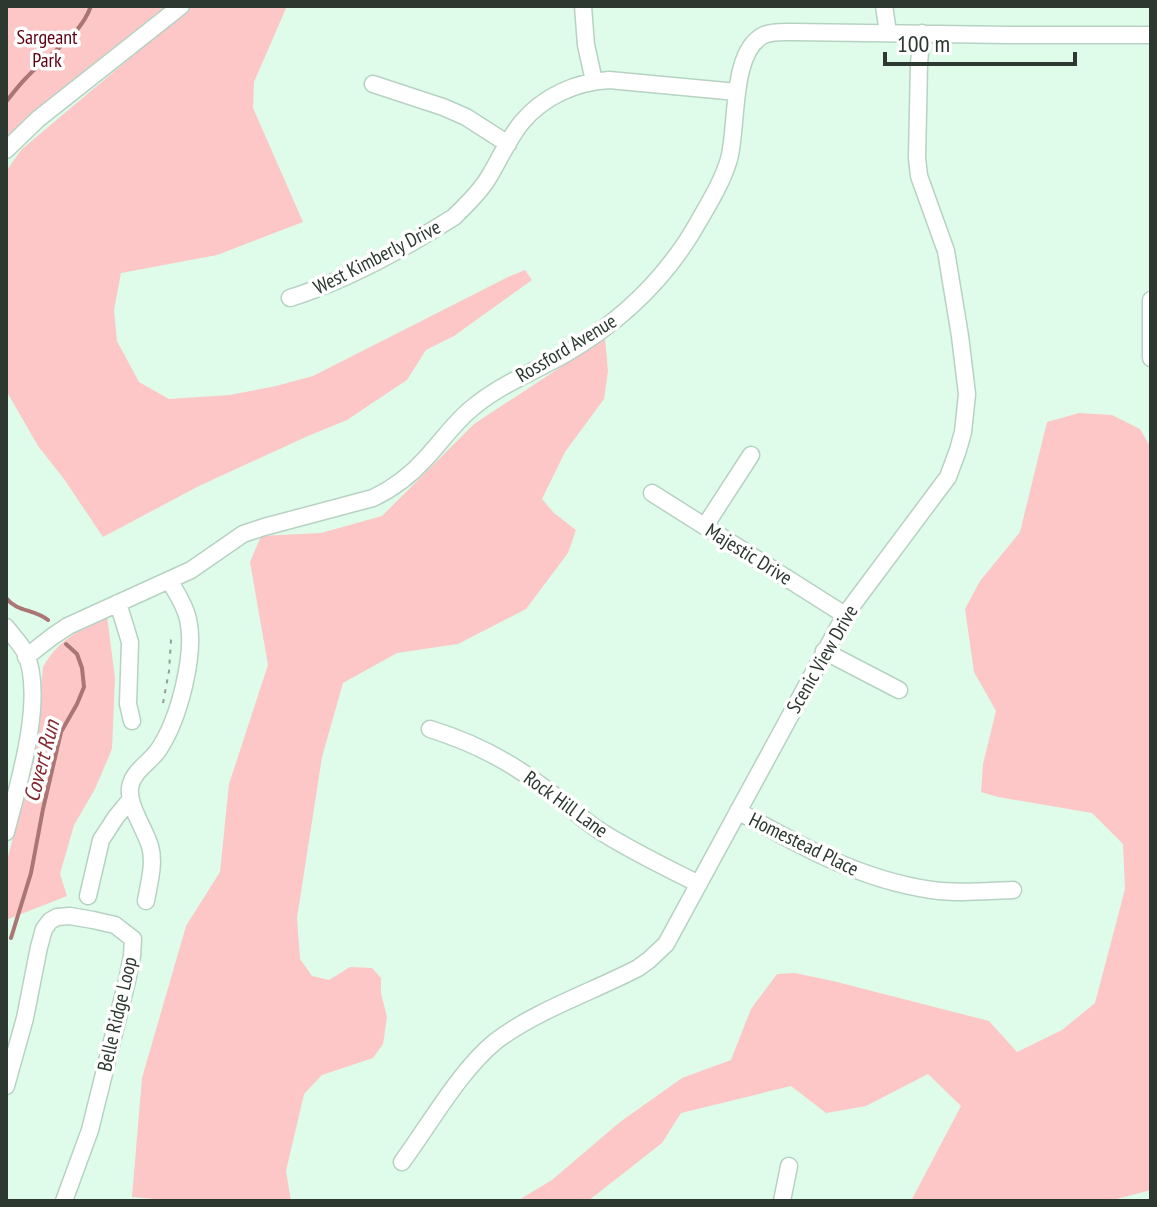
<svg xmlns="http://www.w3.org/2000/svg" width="1157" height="1207" viewBox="0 0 1157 1207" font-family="'PT Sans Narrow',sans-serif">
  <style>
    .green { fill: #fcc7c6 }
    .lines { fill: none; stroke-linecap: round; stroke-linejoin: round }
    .stream { stroke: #a97673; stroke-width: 4 }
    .minor-casing { stroke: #b7d2c2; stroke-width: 19 }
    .path { stroke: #8b9f93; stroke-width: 2; stroke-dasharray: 4 6; stroke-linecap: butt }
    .minor { stroke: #fff; stroke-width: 16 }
    .labels { text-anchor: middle; stroke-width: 7; stroke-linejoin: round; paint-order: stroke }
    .park-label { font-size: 20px; fill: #5f0012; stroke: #fff }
    .street-label { font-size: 20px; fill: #2d3831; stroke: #fff }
    .water-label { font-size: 22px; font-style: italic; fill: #83272f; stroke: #fff }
  </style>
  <rect width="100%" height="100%" fill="#dffceb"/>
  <path class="green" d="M 6,6 L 166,6 L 44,103 L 6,139 Z
    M 192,6 L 287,6 L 254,82 L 253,108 L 303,222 L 217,255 L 121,273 L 114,310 L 117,341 L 139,382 L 169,399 L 230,395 L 276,386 L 313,376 L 508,277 L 525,270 L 532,280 L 454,336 L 426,350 L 407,380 L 347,420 L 308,436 L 199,486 L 103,537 L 64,479 L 38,446 L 7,392 L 6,171 L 22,149 Z
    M 605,338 L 608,371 L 604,399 L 565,452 L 542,499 L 554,513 L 576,530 L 568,553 L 526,609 L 458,644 L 397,653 L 343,683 L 322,757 L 297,918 L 300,959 L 312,976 L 329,980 L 350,967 L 372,968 L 381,978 L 381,993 L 387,1017 L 383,1044 L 373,1058 L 322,1075 L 304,1094 L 286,1171 L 291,1201 L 176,1201 L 132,1197 L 142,1078 L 186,926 L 220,872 L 229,784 L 268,665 L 250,562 L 261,536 L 321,533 L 382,516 L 474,424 Z
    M 1079,413 L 1112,415 L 1140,429 L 1151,448 L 1151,1190 L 1109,1201 L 911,1201 L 961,1106 L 928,1074 L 866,1106 L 826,1113 L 791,1086 L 681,1113 L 662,1143 L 588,1201 L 517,1201 L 552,1180 L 620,1122 L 682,1078 L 731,1060 L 751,1009 L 777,974 L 795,973 L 833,981 L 989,1021 L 1017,1052 L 1062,1030 L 1095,1003 L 1125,889 L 1123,844 L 1092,813 L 998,797 L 981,792 L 983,764 L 996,711 L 974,672 L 965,609 L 980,581 L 1020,532 L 1047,422 Z
    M 107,616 L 115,678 L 112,749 L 95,789 L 74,825 L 60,874 L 67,896 L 6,920 L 6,864 L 36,752 L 43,667 C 59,639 80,630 107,616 Z"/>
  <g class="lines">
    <path class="stream" d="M 6,102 C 13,93 19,85 27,77 C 48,54 80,37 91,6
      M 6,598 C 17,612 34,609 48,620
      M 11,938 L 31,873 L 43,809 L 61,732 L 77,704 L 84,687 L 82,668 L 77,654 L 66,644"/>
    <defs>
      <path id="minor" d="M 583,6 L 586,45 L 594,81
        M 884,6 L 888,32
        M 373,84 L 443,107 L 466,117 L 508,144
        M 6,150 L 38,119 L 181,6
        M 290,298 C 345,281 405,248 454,217 C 466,205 478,194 487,180 C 499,161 508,139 522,122 C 544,96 576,82 609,80 L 737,92
        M 1151,300 L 1151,358
        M 652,493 L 845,615
        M 705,526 L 751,455
        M 118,603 L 130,642 L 128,704 L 132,721
        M 6,627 C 12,635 20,643 25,652 C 46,696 18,786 6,832
        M 824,651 L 899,690
        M 26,657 L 53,636 L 68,626 L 191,570 L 243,534 L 264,527 L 373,498 C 394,488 411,475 426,458 C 441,442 454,423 471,409 C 499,385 533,372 565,354 C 622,321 668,277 700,219 C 711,200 723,180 729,159 C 738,127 730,51 764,35 C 773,31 784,32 794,32 L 1009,35 L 1151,35
        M 430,729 C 469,741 507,760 539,784 C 559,798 577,815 597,829 C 629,850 665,867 699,884
        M 738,811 C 800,846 861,880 932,890 C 958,894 986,891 1013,890
        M 88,896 L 101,840 L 116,817 L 130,800
        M 146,901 C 149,883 155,863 150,846 C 145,829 128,806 130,788 C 132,771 151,762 159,749 C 179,719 196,654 188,619 C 185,605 176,592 169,580
        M 6,1086 L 25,1018 L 39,947 L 44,929 L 50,921 L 57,917 L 70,916 L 93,920 L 115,925 L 133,939 L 132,956 L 127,981 L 90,1130 L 64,1201
        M 402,1162 C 430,1124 460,1070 496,1041 C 535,1011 594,991 638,968 L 649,960 L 666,944 L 845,615 L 939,489 L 948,477 L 958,450 L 963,432 L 967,394 L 960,336 L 946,251 L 919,176 L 917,158 L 919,63 L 922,33
        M 782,1201 L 789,1166"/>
    </defs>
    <use href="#minor" class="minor-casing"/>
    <path class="path" d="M 163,703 L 169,671 L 171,640 L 175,637"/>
    <use href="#minor" class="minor"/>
  </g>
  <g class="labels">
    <g class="park-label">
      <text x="47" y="44">Sargeant<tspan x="47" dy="23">Park</tspan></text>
    </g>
    <g class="street-label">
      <text transform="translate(377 257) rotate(-27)" y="7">West Kimberly Drive</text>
      <text transform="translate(566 348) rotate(-31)" y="7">Rossford Avenue</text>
      <text transform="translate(749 554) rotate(32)" y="7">Majestic Drive</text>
      <text transform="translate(822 659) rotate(-60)" y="7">Scenic View Drive</text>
      <text transform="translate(566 804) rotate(36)" y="7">Rock Hill Lane</text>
      <text transform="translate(804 844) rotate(26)" y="7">Homestead Place</text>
      <text transform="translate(117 1014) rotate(-77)" y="7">Belle Ridge Loop</text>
    </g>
    <g class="water-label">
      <text transform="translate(41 761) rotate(-75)" y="8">Covert Run</text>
    </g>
  </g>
  <rect width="1157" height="1207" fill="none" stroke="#2d3831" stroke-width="16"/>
  <path d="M885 52v12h190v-12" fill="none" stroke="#2d3831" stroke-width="4"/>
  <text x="897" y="52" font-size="24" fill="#2d3831" stroke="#ffffff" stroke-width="6" paint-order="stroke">100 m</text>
</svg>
